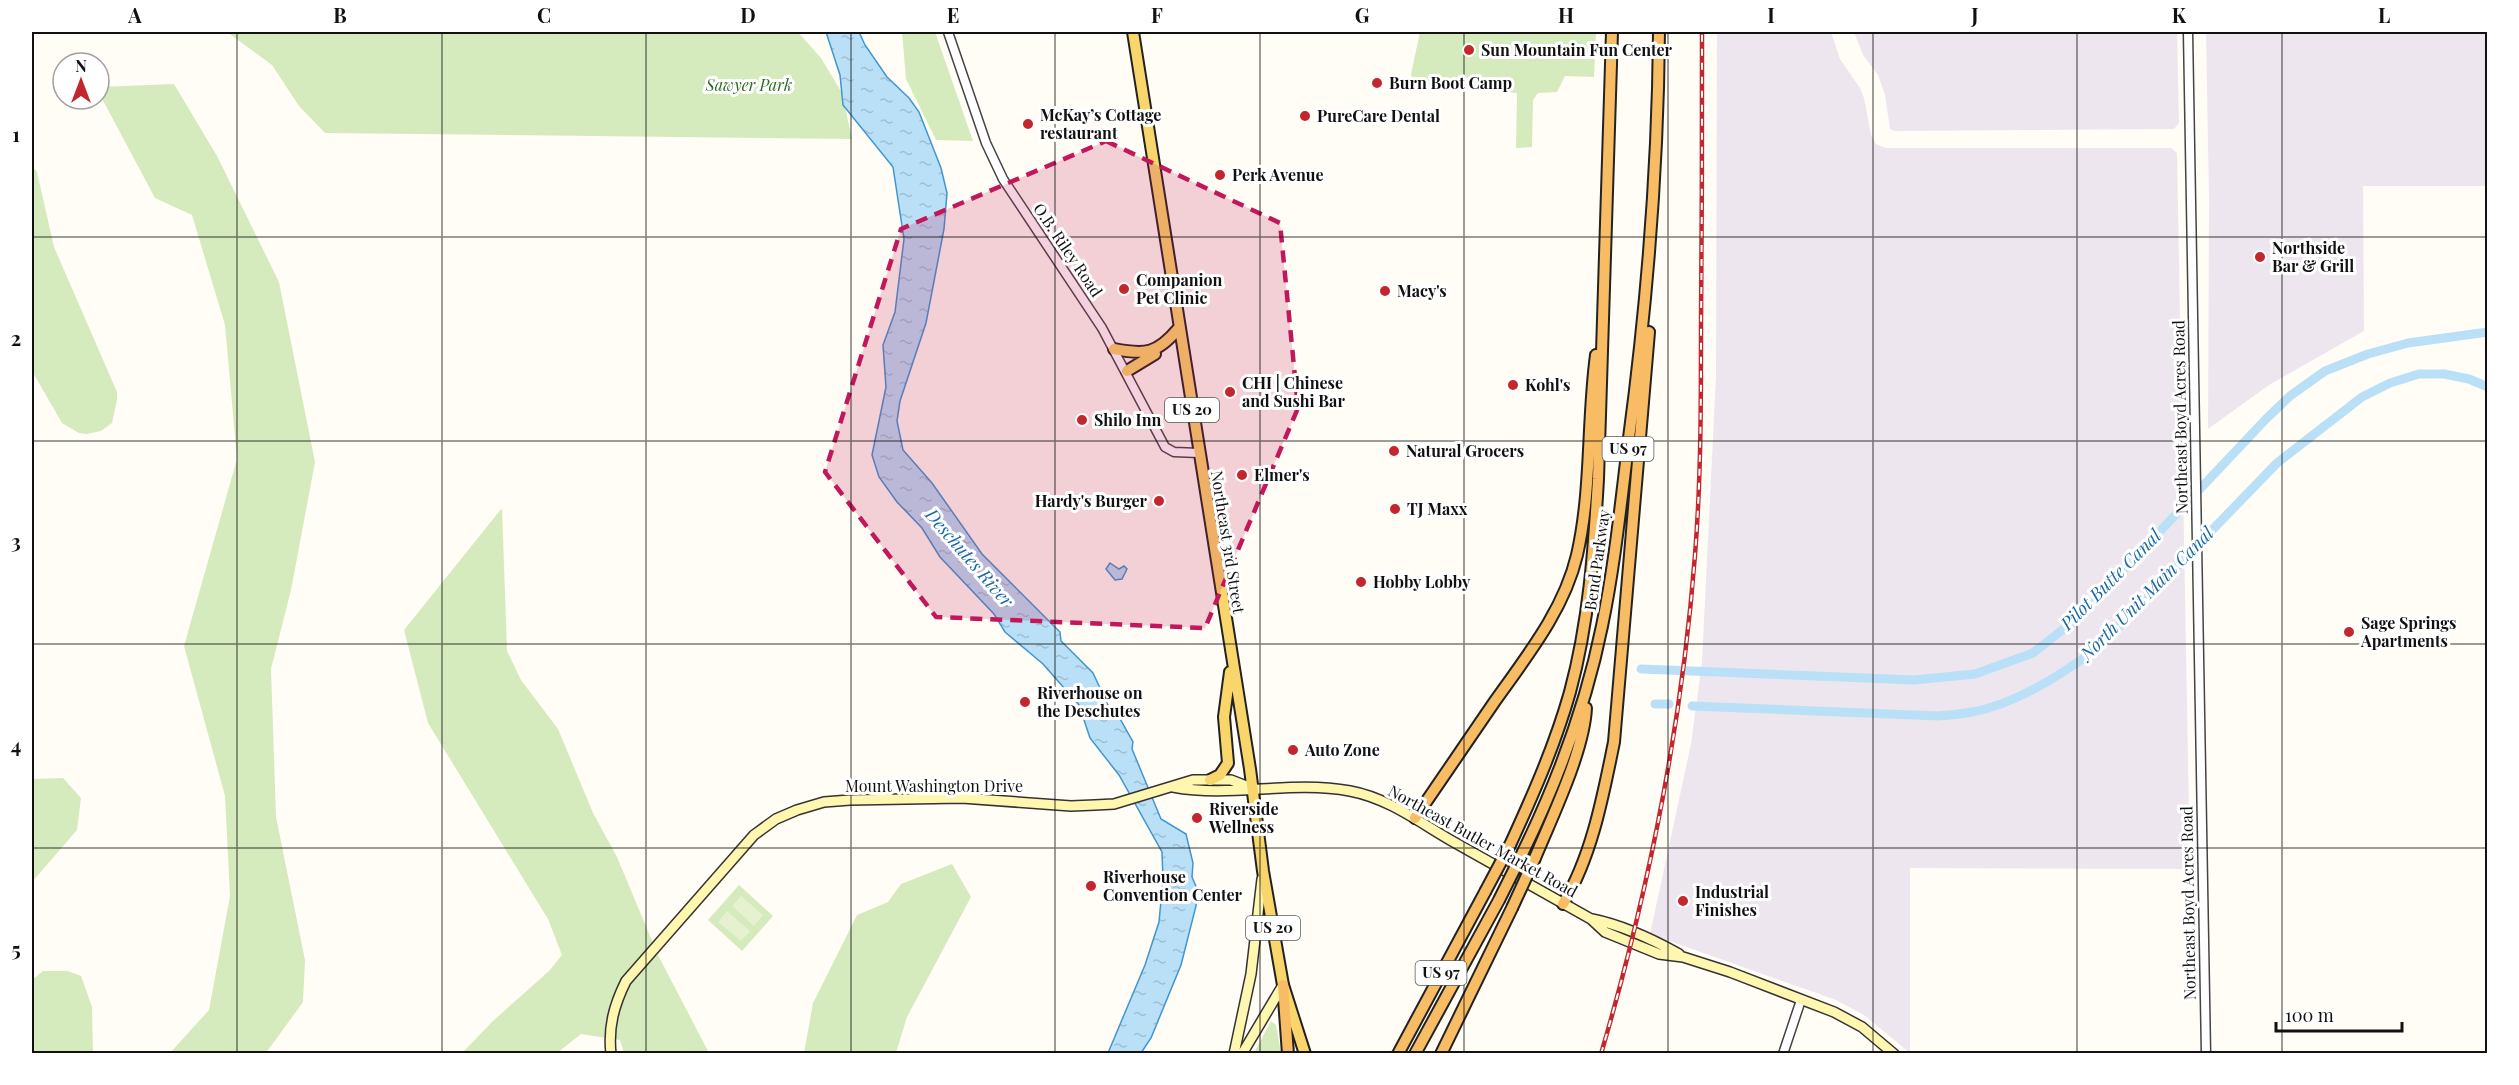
<svg xmlns="http://www.w3.org/2000/svg" width="2519" height="1085" viewBox="0 0 2519 1085" font-family="'Playfair Display',serif">
  <style>
    .industrial { fill: #eee6ef }
    .green { fill: #d5ebbd }
    .pitch { fill: #e6f2cf }
    .water { fill: url(#water-ripples); stroke: #3f96cf; stroke-width: 1.5 }
    .lines { fill: none; stroke-linecap: round; stroke-linejoin: round }
    .canal { stroke: #b9e0f7; stroke-width: 9 }
    .tertiary-casing { stroke: #444; stroke-width: 11 }
    .secondary-casing { stroke: #333; stroke-width: 12 }
    .primary-casing { stroke: #222; stroke-width: 14 }
    .trunk-casing { stroke: #222; stroke-width: 14 }
    .tertiary { stroke: #fff; stroke-width: 8 }
    .secondary { stroke: #fff6b0; stroke-width: 9 }
    .primary { stroke: #f9d66b; stroke-width: 10 }
    .trunk { stroke: #f7bc64; stroke-width: 10 }
    .rail-casing { stroke: #c4262e; stroke-width: 4.5 }
    .rail { stroke: #fff; stroke-width: 2; stroke-dasharray: 7; stroke-linecap: butt }
    .trunk-bridge-casing { stroke: #222; stroke-width: 14; stroke-linecap: butt }
    .trunk-bridge { stroke: #f7bc64; stroke-width: 10 }
    .marked { fill: #c2185b; fill-opacity: 0.2; stroke: #c2185b; stroke-width: 4.5; stroke-dasharray: 12 8; stroke-linejoin: round }
    .grid { fill: none; stroke: #111; stroke-width: 1.5; stroke-opacity: 0.55 }
    .poi-dot { fill: #c4262e; stroke: #fff; stroke-width: 2 }
    .labels { text-anchor: middle; stroke-width: 6; stroke-linejoin: round; paint-order: stroke }
    .shield { fill: #fff; stroke: #585858; stroke-width: 1.5 }
    .shield-label { font-size: 15px; font-weight: bold; fill: #111 }
    .poi-label { font-size: 16px; font-weight: bold; fill: #111; stroke: #fff; text-anchor: start }
    .park-label { font-size: 16px; font-style: italic; fill: #2f6b1f; stroke: #fff }
    .street-label { font-size: 16px; fill: #111; stroke: #fff }
    .water-label { font-size: 18px; font-style: italic; fill: #1768a6; stroke: #fff }
    .neatline { fill: none; stroke: #111; stroke-width: 2 }
    .grid-label { font-size: 20px; text-anchor: middle; font-weight: bold; fill: #111 }
  </style>
  <defs>
    <pattern id="water-ripples" width="26" height="14" patternUnits="userSpaceOnUse" patternTransform="scale(1.5)"><rect width="26" height="14" fill="#b9e0f7"/><path d="M2 4q2-2 4 0t4 0M15 11q2-2 4 0t4 0" fill="none" stroke="#9ebfd3"/></pattern>
  </defs>
  <rect width="100%" height="100%" fill="#fffdf5"/>
  <path class="industrial" d="M 1717,32 L 1831,32 L 1840,59 L 1860,88 L 1864,98 L 1871,135 L 1876,144 L 1886,148 L 2171,148 L 2177,153 L 2190,869 L 1910,868 L 1910,1053 L 1864,1015 L 1836,1000 L 1650,934 L 1691,744 L 1702,662 L 1716,376 Z
    M 1854,32 L 2177,32 L 2179,123 L 2174,129 L 1895,131 L 1890,129 L 1885,95 L 1878,75 L 1863,55 Z
    M 2206,32 L 2488,32 L 2487,186 L 2363,186 L 2364,331 L 2269,385 L 2208,429 L 2209,200 Z"/>
  <path class="green" d="M 227,32 L 798,32 L 821,58 L 842,93 L 852,139 L 325,133 L 299,106 L 272,65 Z
    M 902,32 L 935,32 L 973,141 L 936,140 L 906,79 Z
    M 1420,32 L 1596,32 L 1594,77 L 1565,76 L 1557,92 L 1538,93 L 1533,100 L 1532,147 L 1516,148 L 1517,93 L 1413,85 L 1411,74 Z
    M 174,84 L 217,156 L 279,282 L 315,462 L 291,590 L 271,669 L 276,817 L 305,960 L 303,1002 L 266,1053 L 170,1053 L 209,1010 L 230,896 L 225,796 L 184,646 L 237,459 L 225,325 L 192,215 L 155,198 L 99,93 L 99,87 Z
    M 32,166 L 37,172 L 54,247 L 117,392 L 117,400 L 112,423 L 101,431 L 87,434 L 79,433 L 62,423 L 32,371 Z
    M 502,508 L 507,651 L 521,680 L 558,729 L 593,813 L 617,857 L 658,955 L 709,1053 L 624,1053 L 620,1040 L 581,1034 L 557,1053 L 462,1053 L 493,1021 L 549,971 L 562,955 L 548,919 L 428,723 L 404,630 Z
    M 63,778 L 81,798 L 77,830 L 32,882 L 32,779 Z
    M 952,864 L 971,897 L 907,1017 L 896,1053 L 804,1053 L 813,1003 L 857,915 L 888,902 L 901,884 Z
    M 739,885 L 773,916 L 742,951 L 708,920 Z
    M 43,971 L 68,971 L 81,976 L 92,1007 L 93,1053 L 32,1053 L 32,980 Z
    M 1271,1021 L 1276,1025 L 1281,1053 L 1254,1053 Z"/>
  <path class="pitch" d="M 741,896 L 763,915 L 754,926 L 732,906 Z
    M 727,911 L 750,931 L 741,941 L 718,922 Z"/>
  <path class="water" d="M 826,32 L 859,32 L 865,45 L 887,77 L 909,98 L 919,112 L 941,168 L 947,193 L 944,229 L 926,323 L 900,401 L 897,421 L 903,450 L 932,483 L 982,554 L 1060,632 L 1061,641 L 1093,673 L 1113,716 L 1119,717 L 1133,742 L 1132,749 L 1161,819 L 1186,834 L 1193,863 L 1192,877 L 1197,889 L 1196,906 L 1181,965 L 1151,1038 L 1141,1053 L 1108,1053 L 1145,965 L 1159,922 L 1163,879 L 1162,852 L 1119,775 L 1090,738 L 1079,705 L 1043,664 L 1005,632 L 994,614 L 940,557 L 922,528 L 897,502 L 879,477 L 872,455 L 886,387 L 883,345 L 895,312 L 904,239 L 893,167 L 843,105 L 840,75 Z
    M 1110,563 L 1119,569 L 1124,566 L 1127,569 L 1122,579 L 1115,580 L 1106,569 Z"/>
  <g class="lines">
    <path class="canal" d="M 1641,669 L 1914,680 L 1975,674 L 2033,653 L 2079,617 L 2266,419 L 2290,396 L 2325,371 L 2368,354 L 2408,343 L 2488,332
      M 1655,704 L 1669,704
      M 1692,706 L 1939,716 C 1950,715 1961,714 1972,712 C 2016,704 2063,674 2099,647 L 2277,463 L 2362,397 L 2390,383 L 2419,374 L 2444,374 L 2469,379 L 2488,387"/>
    <defs>
      <path id="tertiary" d="M 948,32 L 986,143 L 1003,179 L 1102,328 L 1165,447 L 1174,452 L 1199,453
        M 2188,32 L 2206,1054
        M 1783,1054 L 1801,1000"/>
      <path id="secondary" d="M 1173,787 C 1231,798 1291,780 1350,791 C 1388,798 1419,822 1452,841 C 1498,867 1544,893 1591,919 L 1605,932 L 1659,954 L 1683,957 L 1730,972 L 1834,1012 L 1862,1027 L 1894,1054
        M 1592,919 C 1622,925 1652,939 1679,954
        M 611,1054 C 608,1027 614,1005 626,981 L 754,835 L 776,819 L 797,810 L 824,802 L 850,800 L 962,798 L 1071,806 L 1095,805 L 1114,804 L 1193,780 L 1231,780 L 1249,787
        M 1234,1054 L 1251,974 L 1262,879
        M 1242,1054 L 1283,985"/>
      <path id="primary" d="M 1133,32 L 1250,769 L 1263,871 L 1283,985 L 1305,1054
        M 1114,349 C 1145,355 1157,354 1178,329
        M 1127,371 L 1155,354
        M 1210,780 L 1220,775 L 1228,763 L 1224,717 L 1230,672"/>
      <path id="trunk" d="M 1415,818 C 1442,779 1468,740 1495,701 C 1527,656 1564,610 1577,555 C 1592,490 1587,421 1596,355
        M 1510,845 C 1533,795 1555,745 1570,692 C 1589,622 1594,550 1598,479 L 1612,32
        M 1523,852 C 1558,780 1586,705 1602,626 C 1615,564 1621,501 1629,438 C 1647,303 1658,168 1659,32
        M 1535,858 C 1552,817 1584,751 1586,708
        M 1563,904 C 1592,856 1603,796 1614,742 L 1649,332
        M 1283,985 L 1288,1054
        M 1398,1054 L 1485,892
        M 1415,1054 L 1499,900
        M 1441,1054 L 1512,908"/>
    </defs>
    <use href="#tertiary" class="tertiary-casing"/>
    <use href="#secondary" class="secondary-casing"/>
    <use href="#primary" class="primary-casing"/>
    <use href="#trunk" class="trunk-casing"/>
    <use href="#tertiary" class="tertiary"/>
    <use href="#secondary" class="secondary"/>
    <use href="#primary" class="primary"/>
    <use href="#trunk" class="trunk"/>
    <defs>
      <path id="rail" d="M 1601,1054 C 1649,890 1682,725 1695,555 C 1701,479 1701,403 1701,327 C 1702,229 1702,130 1702,32"/>
    </defs>
    <use href="#rail" class="rail-casing"/>
    <use href="#rail" class="rail"/>
    <defs>
      <path id="trunk-bridge" d="M 1485,892 L 1510,845
        M 1499,900 L 1523,852
        M 1512,908 L 1535,858"/>
    </defs>
    <use href="#trunk-bridge" class="trunk-bridge-casing"/>
    <use href="#trunk-bridge" class="trunk-bridge"/>
  </g>
  <path class="marked" d="M 1106,141 L 1280,223 L 1298,408 L 1205,628 L 936,617 L 825,472 L 901,229 Z"/>
  <path class="grid" d="M 237,32 L 237,1054M 442,32 L 442,1054M 646,32 L 646,1054M 851,32 L 851,1054M 1055,32 L 1055,1054M 1260,32 L 1260,1054M 1464,32 L 1464,1054M 1668,32 L 1668,1054M 1873,32 L 1873,1054M 2077,32 L 2077,1054M 2282,32 L 2282,1054M 32,237 L 2488,237M 32,441 L 2488,441M 32,644 L 2488,644M 32,848 L 2488,848"/>
  <g class="poi-dot">
    <circle cx="1469" cy="50" r="6"/>
    <circle cx="1377" cy="83" r="6"/>
    <circle cx="1305" cy="116" r="6"/>
    <circle cx="1028" cy="124" r="6"/>
    <circle cx="1220" cy="175" r="6"/>
    <circle cx="2260" cy="257" r="6"/>
    <circle cx="1124" cy="289" r="6"/>
    <circle cx="1385" cy="291" r="6"/>
    <circle cx="1513" cy="385" r="6"/>
    <circle cx="1230" cy="392" r="6"/>
    <circle cx="1082" cy="420" r="6"/>
    <circle cx="1394" cy="451" r="6"/>
    <circle cx="1242" cy="475" r="6"/>
    <circle cx="1159" cy="501" r="6"/>
    <circle cx="1395" cy="509" r="6"/>
    <circle cx="1361" cy="582" r="6"/>
    <circle cx="2349" cy="632" r="6"/>
    <circle cx="1025" cy="702" r="6"/>
    <circle cx="1293" cy="750" r="6"/>
    <circle cx="1197" cy="818" r="6"/>
    <circle cx="1091" cy="886" r="6"/>
    <circle cx="1683" cy="901" r="6"/>
  </g>
  <g class="labels">
    <g class="shield">
      <rect x="1165" y="398" width="54" height="24" rx="4.5"/>
      <rect x="1602.5" y="437" width="51" height="24" rx="4.5"/>
      <rect x="1246" y="916" width="54" height="24" rx="4.5"/>
      <rect x="1415.5" y="961" width="51" height="24" rx="4.5"/>
    </g>
    <g class="shield-label">
      <text x="1192" y="415">US 20</text>
      <text x="1628" y="454">US 97</text>
      <text x="1273" y="933">US 20</text>
      <text x="1441" y="978">US 97</text>
    </g>
    <g class="poi-label">
      <text x="1481" y="56">Sun Mountain Fun Center</text>
      <text x="1389" y="89">Burn Boot Camp</text>
      <text x="1040" y="121">McKay’s Cottage<tspan x="1040" dy="18">restaurant</tspan></text>
      <text x="1317" y="122">PureCare Dental</text>
      <text x="1232" y="181">Perk Avenue</text>
      <text x="2272" y="254">Northside<tspan x="2272" dy="18">Bar &amp; Grill</tspan></text>
      <text x="1136" y="286">Companion<tspan x="1136" dy="18">Pet Clinic</tspan></text>
      <text x="1397" y="297">Macy's</text>
      <text x="1242" y="389">CHI | Chinese<tspan x="1242" dy="18">and Sushi Bar</tspan></text>
      <text x="1525" y="391">Kohl's</text>
      <text x="1094" y="426">Shilo Inn</text>
      <text x="1406" y="457">Natural Grocers</text>
      <text x="1254" y="481">Elmer's</text>
      <text x="1147" y="507" text-anchor="end">Hardy's Burger</text>
      <text x="1407" y="515">TJ Maxx</text>
      <text x="1373" y="588">Hobby Lobby</text>
      <text x="2361" y="629">Sage Springs<tspan x="2361" dy="18">Apartments</tspan></text>
      <text x="1037" y="699">Riverhouse on<tspan x="1037" dy="18">the Deschutes</tspan></text>
      <text x="1305" y="756">Auto Zone</text>
      <text x="1209" y="815">Riverside<tspan x="1209" dy="18">Wellness</tspan></text>
      <text x="1103" y="883">Riverhouse<tspan x="1103" dy="18">Convention Center</tspan></text>
      <text x="1695" y="898">Industrial<tspan x="1695" dy="18">Finishes</tspan></text>
    </g>
    <g class="park-label">
      <text x="749" y="91">Sawyer Park</text>
    </g>
    <g class="street-label">
      <text transform="translate(1068 250) rotate(56)" y="6">O.B. Riley Road</text>
      <text transform="translate(2180 417) rotate(-91)" y="6">Northeast Boyd Acres Road</text>
      <text transform="translate(1228 542) rotate(81)" y="6">Northeast 3rd Street</text>
      <text transform="translate(1597 560) rotate(-82)" y="6">Bend Parkway</text>
      <text x="934" y="792">Mount Washington Drive</text>
      <text transform="translate(1483 841) rotate(29)" y="6">Northeast Butler Market Road</text>
      <text transform="translate(2188 903) rotate(-91)" y="6">Northeast Boyd Acres Road</text>
    </g>
    <g class="water-label">
      <text transform="translate(969 558) rotate(49)" y="6">Deschutes River</text>
      <text transform="translate(2111 580) rotate(-45)" y="6">Pilot Butte Canal</text>
      <text transform="translate(2147 594) rotate(-45)" y="6">North Unit Main Canal</text>
    </g>
  </g>
  <rect width="2519" height="1085" fill="none" stroke="#ffffff" stroke-width="66"/>
  <g transform="translate(81 81)"><circle r="28" fill="#ffffff" stroke="#a0a0a0" stroke-width="1.5"/>
  <path d="M0-4.5L10 22L0 15L-10 22Z" fill="#c4262e"/>
  <text y="-9" font-size="16" font-weight="bold" text-anchor="middle" fill="#111111">N</text>
  </g>
  <path d="M2276 1022v9h126v-9" fill="none" stroke="#111111" stroke-width="3"/>
  <text x="2285" y="1022" font-size="18" fill="#111111" stroke="#ffffff" stroke-width="4.5" paint-order="stroke">100 m</text>
  <rect x="33" y="33" width="2453" height="1019" class="neatline"/>
  <g class="grid-label">
    <text x="135" y="23">A</text>
    <text x="340" y="23">B</text>
    <text x="544" y="23">C</text>
    <text x="748" y="23">D</text>
    <text x="953" y="23">E</text>
    <text x="1157" y="23">F</text>
    <text x="1362" y="23">G</text>
    <text x="1566" y="23">H</text>
    <text x="1771" y="23">I</text>
    <text x="1975" y="23">J</text>
    <text x="2179" y="23">K</text>
    <text x="2384" y="23">L</text>
    <text x="16" y="142">1</text>
    <text x="16" y="346">2</text>
    <text x="16" y="549">3</text>
    <text x="16" y="753">4</text>
    <text x="16" y="957">5</text>
  </g>
</svg>
